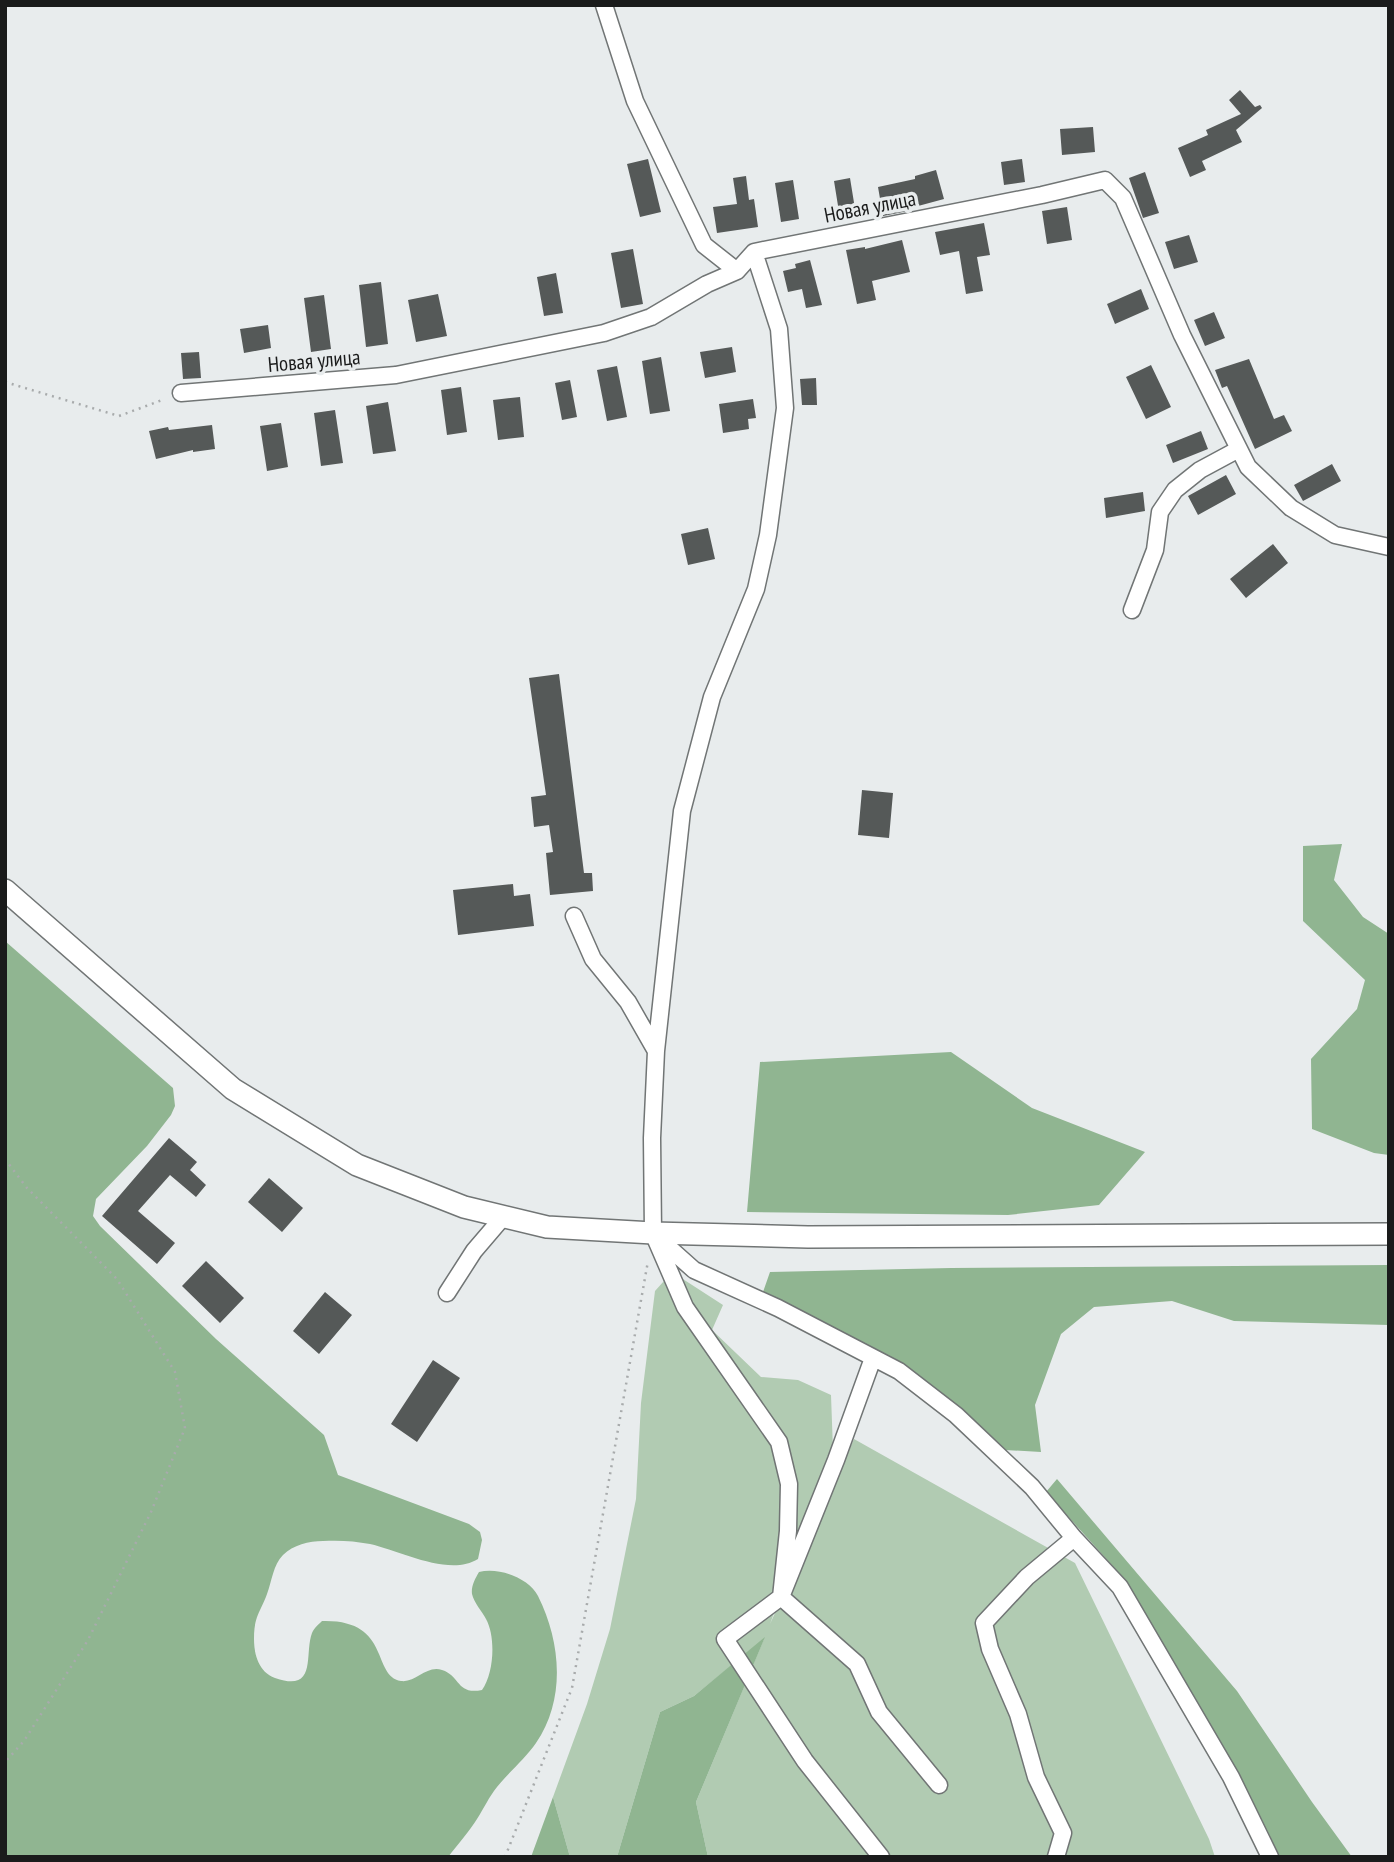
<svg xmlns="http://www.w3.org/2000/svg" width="1394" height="1862" viewBox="0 0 1394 1862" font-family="'PT Sans Narrow',sans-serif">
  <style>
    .green { fill: #b1cbb2 }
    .forest { fill: #90b591 }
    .building { fill: #555958 }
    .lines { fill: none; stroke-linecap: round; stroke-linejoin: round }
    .minor-casing { stroke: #717575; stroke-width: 19 }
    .major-casing { stroke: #717575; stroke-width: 24 }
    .path { stroke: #a8abac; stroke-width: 2.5; stroke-dasharray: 2 5; stroke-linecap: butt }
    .minor { stroke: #fff; stroke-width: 16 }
    .major { stroke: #fff; stroke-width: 21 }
    .labels { text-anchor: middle; stroke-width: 7; stroke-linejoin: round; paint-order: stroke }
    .street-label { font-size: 21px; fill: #1a1b1b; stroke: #e8eced }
  </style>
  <rect width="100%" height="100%" fill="#e8eced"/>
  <path class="green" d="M 672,1272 L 723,1305 L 712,1330 L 761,1377 L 798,1380 L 831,1395 L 833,1450 L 770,1624 L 854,1439 L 1075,1563 L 1209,1839 L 1215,1857 L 708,1857 L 696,1802 L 764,1639 L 694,1696 L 660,1712 L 617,1857 L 570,1857 L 553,1797 L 587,1704 L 610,1629 L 636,1499 L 641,1403 L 655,1291 Z"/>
  <path class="forest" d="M 1342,844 L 1334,880 L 1363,917 L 1389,934 L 1389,1155 L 1374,1153 L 1312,1129 L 1311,1059 L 1357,1009 L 1365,980 L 1303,921 L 1303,846 Z
    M 5,941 L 173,1088 L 175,1106 L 171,1115 L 147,1146 L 96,1199 L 93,1216 L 100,1226 L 216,1339 L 324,1435 L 338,1475 L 469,1524 L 480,1532 L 482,1540 L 478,1559 C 449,1577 401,1551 370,1544 C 355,1541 339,1540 323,1541 C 309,1541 293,1545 283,1555 C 273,1565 272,1581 267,1594 C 260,1613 254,1616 254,1639 C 254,1655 259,1672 275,1678 C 318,1693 304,1654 312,1633 C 314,1628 319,1624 322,1621 C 392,1619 371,1676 401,1681 C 416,1683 426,1665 442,1670 C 461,1676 456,1695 482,1690 C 494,1673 496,1637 486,1619 C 482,1611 474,1603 472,1594 C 471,1586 475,1579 479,1572 C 499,1567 529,1578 538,1596 C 561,1642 566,1699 536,1743 C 525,1759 509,1772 497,1787 C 489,1797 484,1808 477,1819 C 469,1832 458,1844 448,1857 L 5,1857 Z
    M 951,1052 L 1032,1108 L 1145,1152 L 1099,1205 L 1008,1215 L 747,1212 L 760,1062 Z
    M 1389,1265 L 1389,1325 L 1234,1321 L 1172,1301 L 1094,1307 L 1061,1334 L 1035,1405 L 1041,1452 L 987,1449 L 867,1347 L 763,1292 L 770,1272 L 951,1268 Z
    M 1057,1479 L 1237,1691 L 1312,1802 L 1352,1857 L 1280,1857 L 1188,1696 L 1128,1583 L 1046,1492 Z
    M 765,1637 L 696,1802 L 708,1857 L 617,1857 L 660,1712 L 694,1696 Z
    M 553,1797 L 570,1857 L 531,1857 Z"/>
  <path class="building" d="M 1240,90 L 1255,107 L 1260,105 L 1262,108 L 1236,130 L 1242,142 L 1202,161 L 1206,170 L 1190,177 L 1178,148 L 1208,135 L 1206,130 L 1241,114 L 1229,100 Z
    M 1093,127 L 1095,152 L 1062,155 L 1060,129 Z
    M 648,159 L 661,212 L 640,217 L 627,164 Z
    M 1022,159 L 1025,182 L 1004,185 L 1001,162 Z
    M 936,170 L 944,199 L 907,209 L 908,211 L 883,216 L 878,187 L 915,179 L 915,176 Z
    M 1145,172 L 1159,213 L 1143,218 L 1129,178 Z
    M 746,176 L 749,200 L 754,199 L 758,227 L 717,233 L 713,207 L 737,204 L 733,178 Z
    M 850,178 L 856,215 L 840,218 L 834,181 Z
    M 793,180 L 799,219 L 781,222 L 775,183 Z
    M 1067,207 L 1072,240 L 1047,244 L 1042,211 Z
    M 984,223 L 990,255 L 977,257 L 983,291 L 966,294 L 959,251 L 940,255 L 935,232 Z
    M 1189,235 L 1198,262 L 1174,269 L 1165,242 Z
    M 902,240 L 910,272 L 872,281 L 876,300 L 857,304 L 846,250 L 865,247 L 865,249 Z
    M 633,249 L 643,304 L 621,308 L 611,253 Z
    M 810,260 L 822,305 L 806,308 L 802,289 L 788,292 L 783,271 L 796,268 L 795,264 Z
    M 556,273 L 563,313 L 544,316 L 537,277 Z
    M 381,282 L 388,344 L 366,347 L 359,285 Z
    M 1141,289 L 1149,309 L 1115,324 L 1107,304 Z
    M 438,294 L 447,336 L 416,342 L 408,300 Z
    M 324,295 L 331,349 L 311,352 L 304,298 Z
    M 1214,312 L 1225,338 L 1205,346 L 1194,320 Z
    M 268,325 L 271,348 L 244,353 L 240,329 Z
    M 732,347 L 736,372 L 705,378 L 700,352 Z
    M 199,352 L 201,378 L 183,379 L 181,353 Z
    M 661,357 L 670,411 L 650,414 L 642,361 Z
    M 1249,359 L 1274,419 L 1284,415 L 1292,431 L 1255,449 L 1227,386 L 1222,388 L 1215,370 Z
    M 1151,365 L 1171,407 L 1146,419 L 1126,377 Z
    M 617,366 L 627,417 L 607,421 L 597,370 Z
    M 816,378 L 817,405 L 802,405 L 800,379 Z
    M 570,380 L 577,417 L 562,420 L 555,383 Z
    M 461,387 L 467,432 L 447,435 L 441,390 Z
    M 520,397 L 524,437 L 498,440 L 493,400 Z
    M 753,399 L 756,418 L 748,419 L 749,429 L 723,433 L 719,404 Z
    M 388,402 L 396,451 L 373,454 L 366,406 Z
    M 335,410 L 343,463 L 321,466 L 314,413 Z
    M 281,423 L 288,467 L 267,471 L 260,426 Z
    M 212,425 L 215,449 L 193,452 L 193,450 L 156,459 L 149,431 L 168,427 L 169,430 Z
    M 1201,431 L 1208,449 L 1173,463 L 1166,445 Z
    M 1332,464 L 1341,481 L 1303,501 L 1294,485 Z
    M 1226,475 L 1236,494 L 1198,515 L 1188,496 Z
    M 1143,492 L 1145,511 L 1106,518 L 1104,498 Z
    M 708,528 L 715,559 L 688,565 L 681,534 Z
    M 1273,544 L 1288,563 L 1246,598 L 1230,579 Z
    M 559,674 L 584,873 L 592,873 L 593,891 L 550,895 L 546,853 L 553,852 L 549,825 L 534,827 L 531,797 L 546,795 L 529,678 Z
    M 862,790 L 893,793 L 889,838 L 858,835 Z
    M 513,884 L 514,896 L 530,894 L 534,926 L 458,935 L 453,890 Z
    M 169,1138 L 197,1162 L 190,1170 L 206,1185 L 196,1197 L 170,1175 L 138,1211 L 175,1243 L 157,1264 L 102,1216 Z
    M 269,1178 L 303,1208 L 282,1232 L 248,1202 Z
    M 206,1261 L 244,1298 L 220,1323 L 182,1286 Z
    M 325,1292 L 352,1315 L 319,1354 L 293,1331 Z
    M 433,1360 L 460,1378 L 417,1442 L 391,1424 Z"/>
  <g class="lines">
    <defs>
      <path id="minor" d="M 604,5 L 635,101 L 704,245 L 737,271
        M 754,252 L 779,329 L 785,408 L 768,535 L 756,589 L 712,697 L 682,811 L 656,1051 L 652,1138 L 653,1233 L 685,1307 L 779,1442 L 789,1484 L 788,1531 L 781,1597 L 857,1664 L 879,1712 L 939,1785
        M 181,393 L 396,375 L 604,333 L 651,317 L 707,284 L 737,271 L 754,252 L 1042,195 L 1105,180 L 1123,198 L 1182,335 L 1248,467 L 1291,508 L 1335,535 L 1389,547
        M 1132,610 L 1155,550 L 1160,512 L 1175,490 L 1200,470 L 1239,449
        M 574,916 L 593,959 L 628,1002 L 656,1051
        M 657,1237 L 694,1270 L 778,1308 L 899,1371 L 956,1415 L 1032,1487 L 1074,1538 L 1120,1587 L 1231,1777 L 1270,1857
        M 447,1293 L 474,1251 L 504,1216
        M 873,1358 L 836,1460 L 781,1597 L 725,1639 L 805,1761 L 881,1857
        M 1056,1857 L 1063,1833 L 1036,1777 L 1018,1714 L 990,1649 L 984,1623 L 1027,1577 L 1074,1538"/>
      <path id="major" d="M 5,890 L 233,1089 L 357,1165 L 464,1207 L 547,1227 L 653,1233 L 808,1237 L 1389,1234"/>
    </defs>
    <use href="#minor" class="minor-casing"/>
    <use href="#major" class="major-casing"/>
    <path class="path" d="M 5,382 L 119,416 L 165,399
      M 5,1159 L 27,1188 L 117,1279 L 175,1372 L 185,1428 L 151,1512 L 88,1640 L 24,1741 L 5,1762
      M 505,1857 L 572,1688 L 648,1261"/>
    <use href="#minor" class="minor"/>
    <use href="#major" class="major"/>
  </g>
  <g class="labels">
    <g class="street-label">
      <text transform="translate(870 207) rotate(-11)" y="7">Новая улица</text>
      <text transform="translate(314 361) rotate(-5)" y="7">Новая улица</text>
    </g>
  </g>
  <rect width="1394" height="1862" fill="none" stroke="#1a1b1b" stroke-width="14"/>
</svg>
